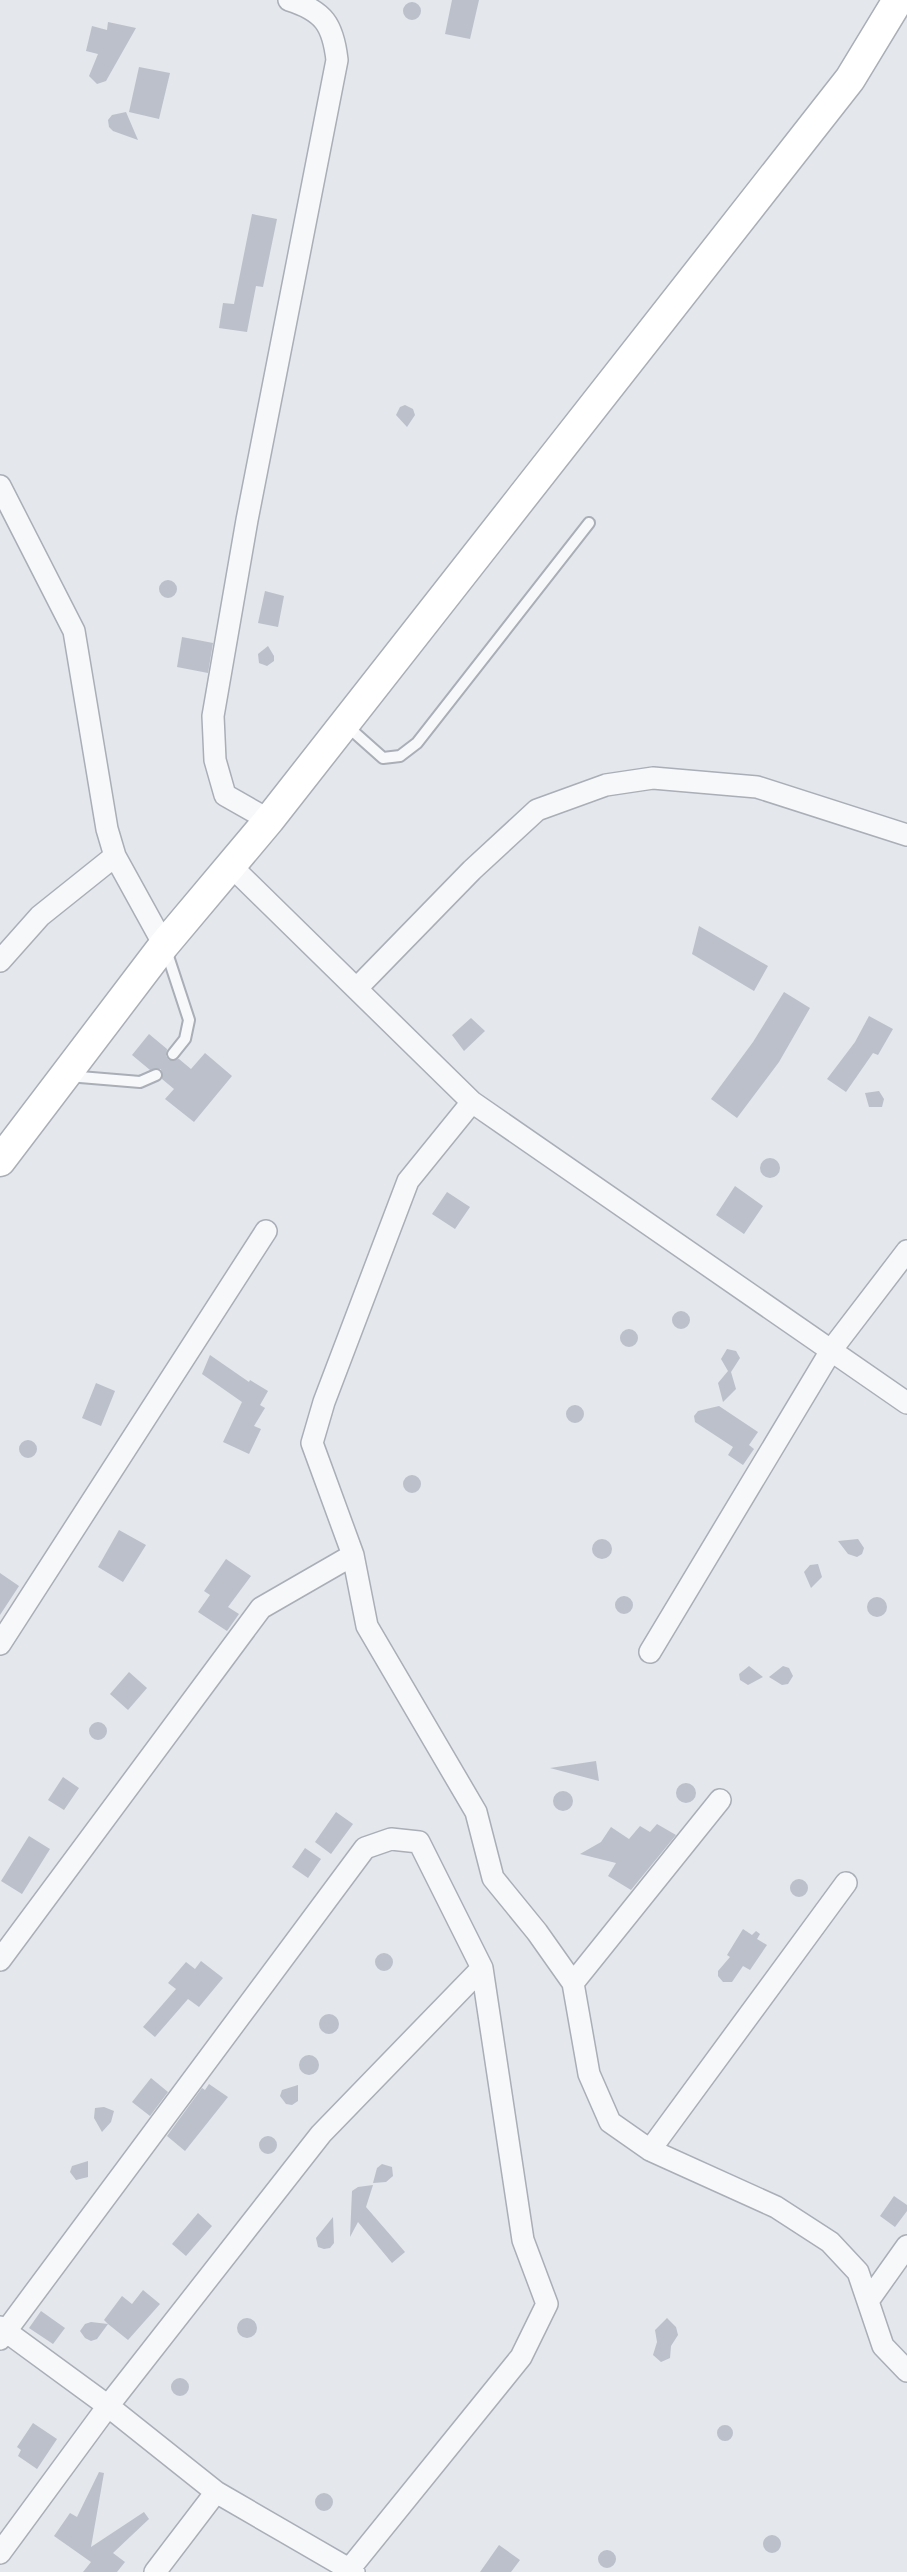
<svg xmlns="http://www.w3.org/2000/svg" width="907" height="2572" viewBox="0 0 907 2572" font-family="'IBM Plex Sans',sans-serif">
  <style>
    .building { fill: #bbc0ca }
    .lines { fill: none; stroke-linecap: round; stroke-linejoin: round }
    .service-casing { stroke: #a9aeb7; stroke-width: 14 }
    .minor-casing { stroke: #a9aeb7; stroke-width: 24 }
    .secondary-casing { stroke: #a9aeb7; stroke-width: 33 }
    .service { stroke: #f7f8fa; stroke-width: 10 }
    .minor { stroke: #f7f8fa; stroke-width: 21 }
    .secondary { stroke: #fff; stroke-width: 30 }
  </style>
  <rect width="100%" height="100%" fill="#e4e7ec"/>
  <path class="building" d="M 452,0 L 479,0 L 470,39 L 445,34 Z
    M403 11a9 9 0 1 1 18 0a9 9 0 1 1-18 0Z
    M 108,22 L 136,28 L 106,81 L 97,84 L 89,76 L 98,54 L 86,51 L 92,26 L 107,30 Z
    M 139,67 L 170,73 L 159,119 L 129,112 Z
    M 126,112 L 138,140 L 113,131 L 109,127 L 108,120 L 112,115 Z
    M 252,214 L 277,219 L 263,287 L 256,286 L 247,332 L 219,328 L 223,303 L 234,304 Z
    M 405,405 L 413,409 L 415,415 L 407,427 L 396,415 L 400,407 Z
    M159 589a9 9 0 1 1 18 0a9 9 0 1 1-18 0Z
    M 265,591 L 284,596 L 278,627 L 258,623 Z
    M 182,637 L 213,643 L 208,673 L 177,667 Z
    M 268,646 L 274,656 L 274,661 L 267,666 L 259,663 L 258,654 Z
    M 699,926 L 768,966 L 754,991 L 692,954 Z
    M 784,992 L 810,1008 L 779,1062 L 737,1118 L 711,1099 L 753,1042 Z
    M 869,1016 L 893,1029 L 878,1055 L 873,1053 L 846,1092 L 827,1079 L 855,1042 Z
    M 471,1018 L 485,1031 L 464,1051 L 452,1035 Z
    M 149,1034 L 167,1049 L 166,1056 L 169,1060 L 179,1059 L 191,1069 L 205,1053 L 232,1076 L 194,1122 L 165,1099 L 174,1089 L 162,1079 L 161,1069 L 150,1070 L 132,1055 Z
    M 879,1091 L 884,1099 L 882,1107 L 869,1107 L 865,1093 Z
    M760 1168a10 10 0 1 1 20 0a10 10 0 1 1-20 0Z
    M 735,1186 L 763,1206 L 744,1234 L 716,1215 Z
    M 447,1192 L 470,1207 L 455,1229 L 432,1214 Z
    M672 1320a9 9 0 1 1 18 0a9 9 0 1 1-18 0Z
    M620 1338a9 9 0 1 1 18 0a9 9 0 1 1-18 0Z
    M 727,1349 L 736,1351 L 740,1358 L 731,1372 L 736,1389 L 723,1402 L 718,1383 L 728,1371 L 721,1359 Z
    M 210,1355 L 249,1382 L 250,1380 L 268,1391 L 260,1405 L 265,1408 L 254,1426 L 261,1429 L 249,1454 L 223,1442 L 242,1402 L 202,1374 Z
    M 96,1383 L 115,1391 L 101,1426 L 82,1418 Z
    M566 1414a9 9 0 1 1 18 0a9 9 0 1 1-18 0Z
    M 719,1406 L 758,1432 L 749,1445 L 754,1449 L 743,1465 L 728,1455 L 733,1447 L 695,1422 L 694,1416 L 698,1411 Z
    M19 1449a9 9 0 1 1 18 0a9 9 0 1 1-18 0Z
    M403 1484a9 9 0 1 1 18 0a9 9 0 1 1-18 0Z
    M 119,1530 L 146,1545 L 123,1582 L 98,1567 Z
    M 858,1539 L 864,1548 L 862,1554 L 857,1557 L 848,1554 L 838,1541 Z
    M592 1549a10 10 0 1 1 20 0a10 10 0 1 1-20 0Z
    M 226,1559 L 251,1576 L 228,1607 L 239,1614 L 227,1631 L 198,1612 L 210,1595 L 204,1591 Z
    M 818,1564 L 822,1577 L 811,1588 L 804,1572 L 810,1565 Z
    M 0,1573 L 19,1586 L 0,1615 Z
    M615 1605a9 9 0 1 1 18 0a9 9 0 1 1-18 0Z
    M867 1607a10 10 0 1 1 20 0a10 10 0 1 1-20 0Z
    M 749,1666 L 763,1677 L 748,1685 L 740,1680 L 739,1674 Z
    M 783,1666 L 789,1668 L 793,1676 L 788,1684 L 782,1685 L 769,1677 Z
    M 129,1672 L 147,1688 L 128,1710 L 110,1694 Z
    M89 1731a9 9 0 1 1 18 0a9 9 0 1 1-18 0Z
    M 596,1761 L 599,1781 L 550,1768 Z
    M 63,1777 L 79,1788 L 64,1810 L 48,1800 Z
    M676 1793a10 10 0 1 1 20 0a10 10 0 1 1-20 0Z
    M553 1801a10 10 0 1 1 20 0a10 10 0 1 1-20 0Z
    M 336,1812 L 353,1824 L 331,1854 L 315,1842 Z
    M 657,1824 L 676,1835 L 631,1890 L 608,1876 L 616,1863 L 580,1854 L 601,1842 L 611,1827 L 629,1839 L 640,1826 L 650,1832 Z
    M 29,1836 L 50,1849 L 22,1894 L 1,1881 Z
    M 305,1848 L 321,1859 L 308,1878 L 292,1867 Z
    M790 1888a9 9 0 1 1 18 0a9 9 0 1 1-18 0Z
    M 743,1929 L 752,1935 L 756,1931 L 760,1934 L 757,1939 L 767,1945 L 750,1970 L 743,1966 L 732,1982 L 723,1982 L 718,1976 L 718,1971 L 730,1957 L 727,1955 Z
    M375 1962a9 9 0 1 1 18 0a9 9 0 1 1-18 0Z
    M 201,1961 L 223,1978 L 199,2007 L 188,1999 L 155,2037 L 143,2027 L 176,1989 L 168,1983 L 186,1962 L 195,1969 Z
    M319 2024a10 10 0 1 1 20 0a10 10 0 1 1-20 0Z
    M299 2065a10 10 0 1 1 20 0a10 10 0 1 1-20 0Z
    M 151,2078 L 168,2092 L 150,2116 L 132,2102 Z
    M 209,2084 L 228,2097 L 185,2151 L 167,2136 L 202,2088 L 205,2090 Z
    M 298,2085 L 298,2101 L 292,2105 L 286,2104 L 280,2096 L 282,2090 Z
    M 104,2107 L 114,2111 L 111,2122 L 102,2132 L 94,2118 L 95,2108 Z
    M259 2145a9 9 0 1 1 18 0a9 9 0 1 1-18 0Z
    M 88,2161 L 88,2177 L 76,2180 L 70,2172 L 72,2166 Z
    M 382,2164 L 392,2167 L 393,2176 L 386,2182 L 373,2183 L 377,2168 Z
    M 373,2185 L 366,2207 L 405,2252 L 392,2263 L 358,2222 L 350,2237 L 352,2191 L 358,2187 Z
    M 894,2196 L 907,2205 L 907,2211 L 895,2227 L 880,2216 Z
    M 198,2213 L 212,2226 L 186,2256 L 172,2244 Z
    M 333,2217 L 334,2243 L 330,2248 L 324,2249 L 318,2247 L 316,2238 Z
    M 143,2290 L 160,2304 L 128,2340 L 108,2324 L 97,2339 L 91,2341 L 85,2338 L 80,2331 L 85,2324 L 91,2322 L 108,2324 L 104,2320 L 122,2296 L 132,2304 Z
    M 41,2311 L 65,2328 L 53,2344 L 29,2328 Z
    M 667,2318 L 676,2327 L 678,2335 L 671,2346 L 670,2358 L 661,2362 L 653,2355 L 657,2342 L 655,2330 Z
    M237 2328a10 10 0 1 1 20 0a10 10 0 1 1-20 0Z
    M171 2387a9 9 0 1 1 18 0a9 9 0 1 1-18 0Z
    M 33,2423 L 57,2439 L 37,2469 L 18,2456 L 21,2450 L 17,2447 Z
    M717 2433a8 8 0 1 1 16 0a8 8 0 1 1-16 0Z
    M 99,2472 L 104,2473 L 91,2547 L 144,2512 L 149,2519 L 113,2553 L 125,2562 L 117,2572 L 83,2572 L 91,2562 L 54,2536 L 70,2513 L 77,2517 Z
    M315 2502a9 9 0 1 1 18 0a9 9 0 1 1-18 0Z
    M763 2544a9 9 0 1 1 18 0a9 9 0 1 1-18 0Z
    M 499,2545 L 520,2560 L 511,2572 L 480,2572 Z
    M598 2559a9 9 0 1 1 18 0a9 9 0 1 1-18 0Z"/>
  <g class="lines">
    <defs>
      <path id="service" d="M 347,726 L 383,758 L 400,756 L 417,743 L 589,523
        M 166,950 L 189,1020 L 185,1039 L 173,1054
        M 68,1076 L 140,1082 L 156,1075"/>
      <path id="minor" d="M 0,486 L 74,631 L 107,829 L 115,856 L 164,945
        M 269,820 L 225,795 L 215,760 L 213,716 L 247,520 L 337,60 C 333,25 324,11 289,0
        M 231,866 L 472,1102 L 907,1403
        M 0,961 L 40,916 L 115,856
        M 357,988 L 472,870 L 537,810 L 606,785 L 653,778 L 757,787 L 907,835
        M 472,1102 L 408,1181 L 324,1402 L 312,1443 L 353,1555 L 367,1626 L 476,1812 L 493,1878 L 537,1932 L 573,1983 L 589,2074 L 610,2122 L 650,2150 L 776,2207 L 830,2242 L 858,2272 L 883,2346 L 907,2371
        M 0,1644 L 266,1231
        M 650,1652 L 832,1349 L 907,1251
        M 0,1960 L 261,1608 L 353,1555
        M 573,1983 L 720,1800
        M 650,2150 L 846,1883
        M 868,2301 L 907,2246
        M 0,2327 L 108,2406 L 216,2492 L 354,2572
        M 0,2339 L 365,1848 L 391,1839 L 419,1842 L 482,1968 L 523,2240 L 547,2304 L 521,2357 L 347,2572
        M 0,2553 L 108,2406 L 321,2134 L 482,1968
        M 155,2572 L 216,2492"/>
      <path id="secondary" d="M 0,1161 L 164,945 L 269,820 L 850,79 L 898,0"/>
    </defs>
    <use href="#service" class="service-casing"/>
    <use href="#minor" class="minor-casing"/>
    <use href="#secondary" class="secondary-casing"/>
    <use href="#service" class="service"/>
    <use href="#minor" class="minor"/>
    <use href="#secondary" class="secondary"/>
  </g>
</svg>
